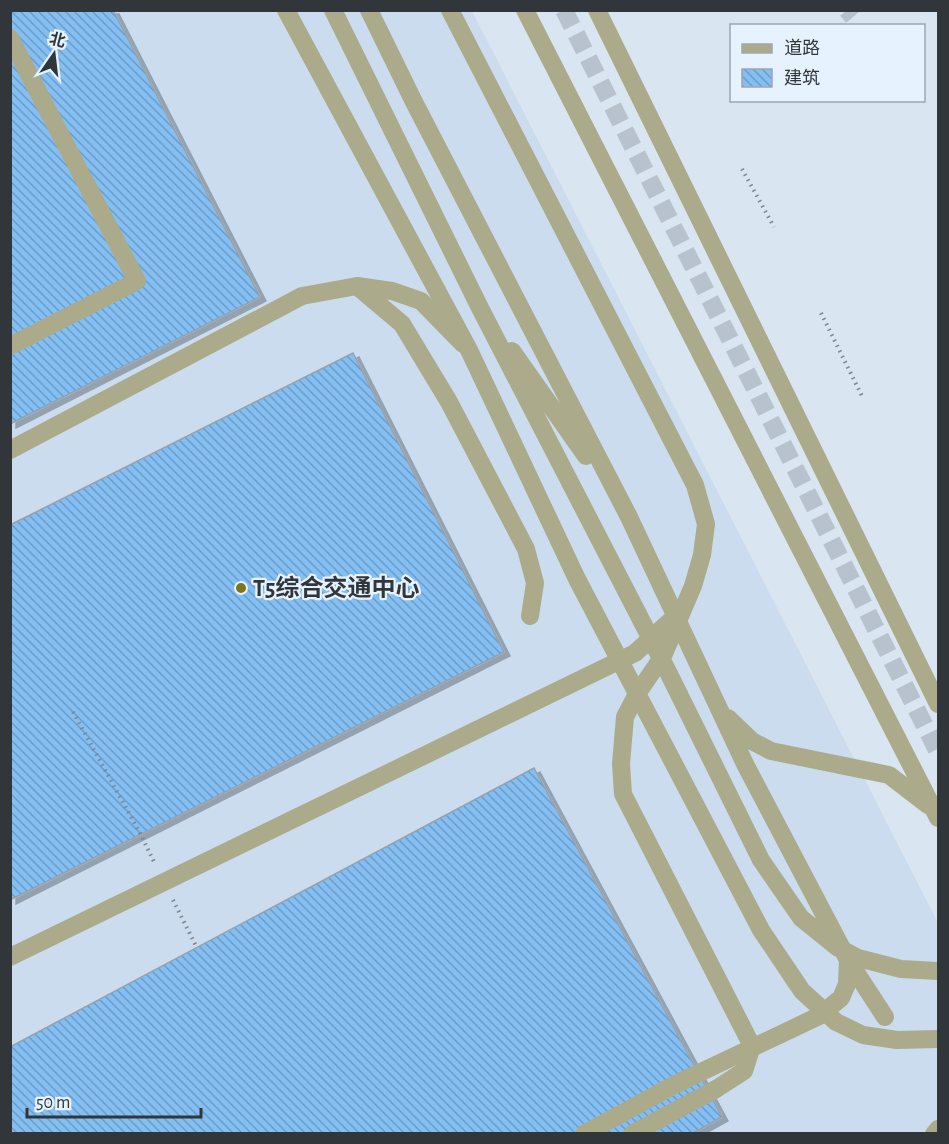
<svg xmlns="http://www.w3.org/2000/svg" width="949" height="1144" viewBox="0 0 949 1144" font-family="'Alegreya Sans','Noto Sans SC',sans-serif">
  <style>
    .built { fill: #cadcee }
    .building { fill: url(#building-back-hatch); stroke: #95a1ac; stroke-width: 1.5; filter: url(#shadow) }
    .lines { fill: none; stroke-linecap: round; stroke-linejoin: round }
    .minor-tunnel { stroke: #b7c2cc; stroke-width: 18; stroke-dasharray: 18 9; stroke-linecap: butt }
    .path { stroke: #7d858d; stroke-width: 4; stroke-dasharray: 1.5 4.5; stroke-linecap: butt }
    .minor { stroke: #abab8b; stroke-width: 18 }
    .minor-bridge { stroke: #abab8b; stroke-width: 18 }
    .poi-dot { fill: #7a771d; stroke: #e6f3ff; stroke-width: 2 }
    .labels { text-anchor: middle; stroke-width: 4.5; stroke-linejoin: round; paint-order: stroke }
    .poi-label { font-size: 24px; font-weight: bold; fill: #31363a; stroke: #e6f3ff; text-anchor: start }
  </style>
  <defs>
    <pattern id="building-back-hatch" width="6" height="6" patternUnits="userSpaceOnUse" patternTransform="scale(1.5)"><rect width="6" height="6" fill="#84bff3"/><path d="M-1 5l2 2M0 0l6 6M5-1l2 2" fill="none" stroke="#6d9cc6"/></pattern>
    <filter id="shadow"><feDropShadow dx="6" dy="4" stdDeviation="0" flood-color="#0004"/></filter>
  </defs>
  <rect width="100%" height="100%" fill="#d9e5f1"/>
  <path class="built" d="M 10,11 L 472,11 L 938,923 L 938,1133 L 11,1133 Z"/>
  <path class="building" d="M 10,10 L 113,10 L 260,297 L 10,424 Z
    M 353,353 L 504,652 L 10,900 L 10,525 Z
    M 534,768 L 722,1117 L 691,1134 L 10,1134 L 10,1047 Z"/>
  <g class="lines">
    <path class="minor-tunnel" d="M 564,10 L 938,752
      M 847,10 L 853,17"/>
    <path class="path" d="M 742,169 L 774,227
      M 821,313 L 863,398
      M 73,712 L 141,835 L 155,864
      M 173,900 L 197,948"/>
    <path class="minor" d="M 333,10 L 479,306 L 668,672 L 761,860 L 801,918 L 837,947
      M 369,10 L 414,102 L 629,517 L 745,764 L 848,960 L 847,984 L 841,998 L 819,1016 L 676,1084 L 584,1134
      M 525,10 L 938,818
      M 597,10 L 938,704
      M 10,38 L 137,281 L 10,346
      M 357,286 L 402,324 L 449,402 L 526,549 L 535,583 L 530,616
      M 512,351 L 586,456
      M 10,450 L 302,296 L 357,286 L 392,291 L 421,301 L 463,344
      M 728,718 L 752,741 L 771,751 L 889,775 L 928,805
      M 848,960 L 885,1017
      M 897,1040 L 938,1039
      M 632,1134 L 716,1089
      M 934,1134 L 938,1129"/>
    <path class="minor-bridge" d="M 286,10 L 469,350 L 577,579 L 761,930 L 802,991 L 836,1022 L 863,1035 L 897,1040
      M 450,10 L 695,485 L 706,524 L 702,555 L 693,586 L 663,656 L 637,694 L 625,717 L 621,764 L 623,794 L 752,1046 L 744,1071 L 716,1089
      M 837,947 L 858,958 L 901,969 L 938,971
      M 10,957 L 635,653 L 678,614"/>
  </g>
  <circle class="poi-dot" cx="241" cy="588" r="6"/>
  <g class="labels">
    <g class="poi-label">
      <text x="253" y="596">T5综合交通中心</text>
    </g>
  </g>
  <rect width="949" height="1144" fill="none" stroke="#31363a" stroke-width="24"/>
  <rect x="730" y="24" width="195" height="78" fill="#e6f3ff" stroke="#9ea7b0" stroke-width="1.5"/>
  <rect x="742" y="44" width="30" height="9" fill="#abab8b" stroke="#9ea7b0" stroke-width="1.5"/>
  <text x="784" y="54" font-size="18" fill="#31363a">道路</text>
  <rect x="742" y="69" width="30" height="18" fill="url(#building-back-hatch)" stroke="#9ea7b0" stroke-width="1.5"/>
  <text x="784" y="84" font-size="18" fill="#31363a">建筑</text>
  <g transform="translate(54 54) rotate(14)" stroke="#e6f3ff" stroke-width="4.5" paint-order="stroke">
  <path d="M0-4.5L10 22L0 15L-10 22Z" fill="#31363a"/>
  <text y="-9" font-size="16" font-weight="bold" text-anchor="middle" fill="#31363a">北</text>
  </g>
  <path d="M27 1108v9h174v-9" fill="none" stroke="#31363a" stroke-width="3"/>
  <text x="36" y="1108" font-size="18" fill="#31363a" stroke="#e6f3ff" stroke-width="4.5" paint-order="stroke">50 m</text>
</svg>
